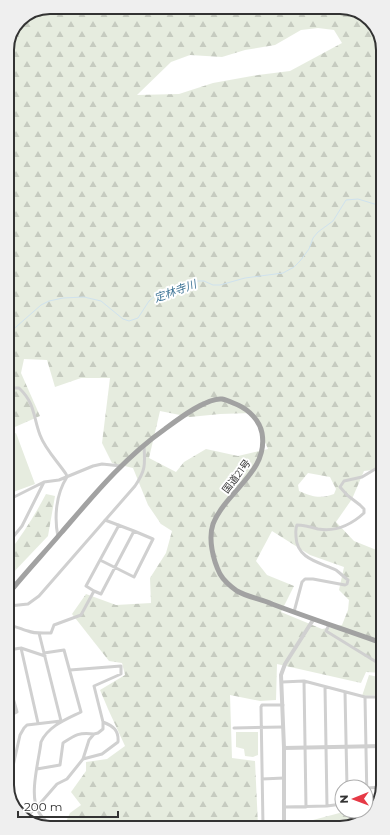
<svg xmlns="http://www.w3.org/2000/svg" width="390" height="835" viewBox="0 0 390 835" font-family="Montserrat,'Noto Sans JP',sans-serif">
  <style>
    .forest { fill: url(#forest-firs); fill-rule: evenodd }
    .park { fill: #e6ecdf }
    .lines { fill: none; stroke-linecap: round; stroke-linejoin: round }
    .stream { stroke: #cfe2ee; stroke-width: 1 }
    .minor { stroke: #d0d0d0; stroke-width: 3 }
    .tertiary { stroke: #d0d0d0; stroke-width: 4 }
    .trunk { stroke: #a2a2a2; stroke-width: 5 }
    .labels { text-anchor: middle; stroke-width: 4; stroke-linejoin: round; paint-order: stroke }
    .street-label { font-size: 10px; fill: #333; stroke: #fff }
    .water-label { font-size: 11px; font-style: italic; fill: #3f7597; stroke: #fff }
    .rim { fill: none; stroke: #333; stroke-width: 2 }
  </style>
  <defs>
    <pattern id="forest-firs" width="22" height="20" patternUnits="userSpaceOnUse"><rect width="22" height="20" fill="#e6ecdf"/><path d="M5 1l3.5 6h-7zM16 11l3.5 6h-7z" fill="#c6cbc0"/></pattern>
  </defs>
  <rect width="100%" height="100%" fill="#fff"/>
  <path class="forest" d="M 50,7 L 343,7 L 366,16 L 381,36 L 382,469 L 364,471 L 352,499 L 336,522 L 354,541 L 379,551 L 382,550 L 383,673 L 366,672 L 361,683 L 277,664 L 276,700 L 260,701 L 230,695 L 232,758 L 255,761 L 258,826 L 63,828 L 70,813 L 81,805 L 71,792 L 86,771 L 86,762 L 107,759 L 125,746 L 108,709 L 100,690 L 125,675 L 122,663 L 109,661 L 72,614 L 86,594 L 116,605 L 151,603 L 150,578 L 166,553 L 172,531 L 161,524 L 148,505 L 133,468 L 112,463 L 102,443 L 110,378 L 81,378 L 55,387 L 47,360 L 24,359 L 21,373 L 40,416 L 8,430 L 7,48 L 20,19 ZM 318,28 L 334,30 L 342,43 L 290,71 L 258,75 L 213,83 L 179,94 L 137,95 L 171,62 L 190,55 L 222,57 L 245,50 L 275,45 L 301,30 ZM 160,411 L 190,417 L 220,414 L 252,413 L 268,449 L 238,456 L 206,449 L 184,462 L 176,472 L 149,458 ZM 308,473 L 330,477 L 336,489 L 334,494 C 320,499 313,497 299,491 L 298,485 ZM 272,531 L 310,555 L 344,567 L 339,590 L 349,600 L 348,610 L 342,625 L 322,629 L 281,612 L 294,586 L 267,575 L 256,561 Z
    M 46,494 L 55,496 L 48,536 L 9,577 L 9,552 C 23,534 35,515 46,494 Z
    M 347,811 L 349,811 L 354,826 L 298,826 L 298,824 Z"/>
  <path class="park" d="M 16,433 L 35,484 L 8,494 L 8,436 Z
    M 369,675 L 383,678 L 382,695 L 362,696 Z
    M 236,732 L 258,732 L 258,755 L 253,757 L 245,756 L 244,749 L 236,747 Z"/>
  <g class="lines">
    <path class="stream" d="M 8,334 L 41,305 L 49,301 L 63,298 L 84,297 L 101,301 L 123,319 L 129,321 L 138,318 L 149,301 L 155,296 L 172,292 L 198,281 L 204,281 L 213,285 L 220,285 L 245,278 L 283,273 L 294,267 L 300,261 L 309,249 L 313,238 L 318,232 L 333,221 L 346,200 L 358,199 L 381,206"/>
    <path class="minor" d="M 8,388 L 19,388 C 35,403 33,416 40,435 C 45,449 58,462 66,474 L 67,477
      M 8,500 L 44,482 L 59,480 L 93,466 L 102,464 L 121,466
      M 119,525 L 100,560 L 134,577 L 153,539 L 134,531
      M 58,537 C 54,517 56,494 67,477
      M 9,542 L 22,526 L 44,482
      M 94,591 L 86,586 L 100,560
      M 9,606 L 28,604 L 39,596 L 135,486 C 146,470 145,464 144,446
      M 294,612 L 302,582 L 305,579 L 313,579 L 345,585 L 347,584 L 348,580 C 344,577 340,573 336,570 C 319,562 297,559 296,537 C 296,532 295,529 297,525 C 304,525 311,527 318,529 C 336,532 351,525 364,513 L 364,509 L 360,505 L 347,495 L 340,487 L 344,481 L 362,477 L 382,465
      M 329,625 L 326,631 L 378,663 L 383,664
      M 9,626 C 18,626 20,629 28,631 C 35,634 43,633 51,633 L 54,625 L 81,615 L 94,591 L 101,594 L 134,531 L 105,520
      M 39,633 L 61,721
      M 21,648 L 38,723
      M 9,650 L 21,648 L 45,656
      M 304,681 L 306,807
      M 282,682 L 304,681 L 365,697 L 383,697
      M 9,684 L 17,712 L 9,716
      M 325,687 L 327,806
      M 345,692 L 347,787
      M 365,697 L 367,801 L 366,801
      M 234,728 L 283,727
      M 83,759 L 102,754 L 118,742 C 119,730 113,726 103,722
      M 37,769 L 60,765 L 63,743 C 75,735 79,732 94,734
      M 262,779 L 284,778
      M 9,784 L 20,735 L 24,728 L 27,725 L 61,721
      M 367,788 L 383,787
      M 367,801 L 378,801
      M 284,807 L 327,806 L 342,804
      M 24,819 L 37,807 L 57,784 L 67,779 L 83,759 L 89,740 L 94,734 L 98,733 L 103,729 L 103,722 L 94,686 L 121,674 L 121,666 L 70,670
      M 41,826 L 46,821 C 43,818 40,815 38,811 C 29,794 39,760 41,742 C 48,726 67,719 81,712 L 64,650 L 44,653
      M 263,826 L 261,707 L 262,705 L 283,705"/>
    <path class="tertiary" d="M 284,748 L 383,746
      M 284,826 L 284,748 L 281,675 L 285,664 L 313,620"/>
    <path class="trunk" d="M 9,593 C 26,572 44,553 61,533 C 93,496 125,457 165,429 C 177,420 207,397 222,399 C 227,400 233,403 238,405 C 249,410 260,421 262,433 C 269,472 226,491 213,524 C 208,539 213,560 220,574 C 224,581 230,586 237,591 C 247,597 261,599 272,604 C 309,618 346,630 382,643"/>
  </g>
  <g class="labels">
    <g class="street-label">
      <text transform="translate(236 476) rotate(-53)" y="4">国道21号</text>
    </g>
    <g class="water-label">
      <text transform="translate(175 291) rotate(-20)" y="4">定林寺川</text>
    </g>
  </g>
  <path d="M0 0H390V835H0ZM50 14H340A36 36 0 0 1 376 50V785A36 36 0 0 1 340 821H50A36 36 0 0 1 14 785V50A36 36 0 0 1 50 14Z" fill="#efefef" fill-rule="evenodd"/>
  <path class="rim" d="M50 14H340A36 36 0 0 1 376 50V785A36 36 0 0 1 340 821H50A36 36 0 0 1 14 785V50A36 36 0 0 1 50 14Z"/>
  <g transform="translate(354 799) rotate(269)"><circle r="19" fill="#ffffff" stroke="#adadad"/>
  <path d="M0-3L7 15L0 10L-7 15Z" fill="#e63946"/>
  <text y="-6" font-size="11" font-weight="bold" text-anchor="middle" fill="#333333">N</text>
  </g>
  <path d="M18 811v6h100v-6" fill="none" stroke="#333333" stroke-width="2"/>
  <text x="24" y="811" font-size="12" fill="#333333" stroke="#ffffff" stroke-width="3" paint-order="stroke">200 m</text>
</svg>
